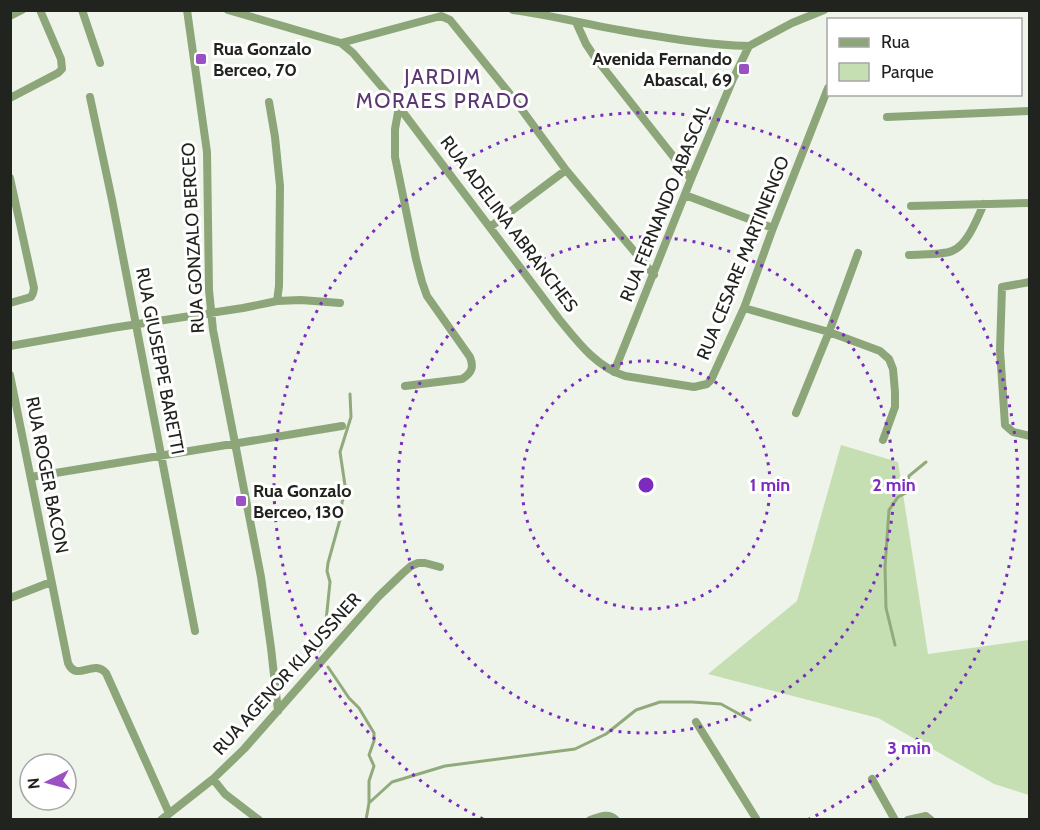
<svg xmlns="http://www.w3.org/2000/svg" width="1040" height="830" viewBox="0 0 1040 830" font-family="Cabin,sans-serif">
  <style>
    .green { fill: #c6dfb2 }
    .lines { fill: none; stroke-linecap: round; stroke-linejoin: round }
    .stream { stroke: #91aa7b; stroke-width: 3 }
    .minor { stroke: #8da679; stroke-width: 8 }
    .ring { fill: none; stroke: #7b2cbf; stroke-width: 3; stroke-dasharray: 3 6 }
    .poi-dot { fill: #9a51c4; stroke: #fff; stroke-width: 2 }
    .labels { text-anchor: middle; stroke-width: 6; stroke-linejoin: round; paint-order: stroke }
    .poi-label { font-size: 18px; font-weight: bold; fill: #21231f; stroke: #fff; text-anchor: start }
    .street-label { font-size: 18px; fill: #21231f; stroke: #fff }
    .quarter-label { font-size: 21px; letter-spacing: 1.5px; fill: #5b3771; stroke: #fff }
    .centre { fill: #7b2cbf; stroke: #fff; stroke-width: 3 }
    .ring-label { font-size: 18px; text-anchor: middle; font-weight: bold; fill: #7b2cbf; stroke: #fff; stroke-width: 6; stroke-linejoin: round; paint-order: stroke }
  </style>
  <rect width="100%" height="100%" fill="#eef4e9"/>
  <path class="green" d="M 841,445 L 898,462 L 928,654 L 1029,640 L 1029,795 L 994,784 L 878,718 L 708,674 L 797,601 Z"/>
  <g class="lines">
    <path class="stream" d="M 895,645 L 886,608 L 885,567 L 889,510 L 898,497 L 906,493 L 909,476 L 926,462
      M 319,651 L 326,621 L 330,582 L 327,571 L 328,563 L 341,516 L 342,502 L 346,492 L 340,452 L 351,417 L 350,394
      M 328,667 L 349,698 L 359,708 L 374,733 L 374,741 L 369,755 L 374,766 L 369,781 L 369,803
      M 366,820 L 369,803 L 392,782 L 445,766 L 575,749 L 606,734 L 636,710 L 660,702 L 692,702 L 721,704 L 750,720"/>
    <path class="minor" d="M 82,10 L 100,63
      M 187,10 L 207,152 L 209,290 L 213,330 L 261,577 L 271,648 L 278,711
      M 228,10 L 341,43 L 353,53 L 399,107 L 559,319 C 577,341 596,367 625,376 L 694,387 L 707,384 L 711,380 L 744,308 L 773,228 L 828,88
      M 513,10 C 551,15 588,25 625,31 C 666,38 708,45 749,46
      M 10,16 L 22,10
      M 576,22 L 586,44 L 594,56 L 691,179
      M 341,43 L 441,16 L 450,20 L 514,99 L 566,170 L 654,275
      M 90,97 L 112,200 L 195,631
      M 10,98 L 58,73 L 62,69 L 61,59 L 40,10
      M 269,102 L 275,137 L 280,186 L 279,286 L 277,301
      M 399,107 L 395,129 L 395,157 L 416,259 L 422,282 L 427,296 L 470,357 C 474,367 472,373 462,379 L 405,386
      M 887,117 L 1030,111
      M 10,178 L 34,288 L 33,293 L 31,297 L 10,303
      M 685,195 L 773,228
      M 911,206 L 1030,203
      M 490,227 L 566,170
      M 909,255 C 921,254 943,255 952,251 C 968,245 977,218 984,204
      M 1030,282 L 1002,287 L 1000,350 L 1005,425 L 1013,432 L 1030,436
      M 744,308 L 829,332 L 880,351 L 889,359 L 893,369 L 895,392 L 895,407 L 883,440
      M 10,346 L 112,328 L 243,308 L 277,301 L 301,300 L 340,303
      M 614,372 L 691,179 L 733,79 L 749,46 L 792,23 L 824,10
      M 10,375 L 68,663 C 77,683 93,658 106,673 L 169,813
      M 796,413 L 829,332 L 858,253
      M 31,477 L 342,426
      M 10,598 L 51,582
      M 696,722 L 757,820
      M 213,779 L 225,794 L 259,820
      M 872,779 L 895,820
      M 161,820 L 213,779 L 244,749 L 355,623 L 378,597 L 403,573 L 411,566 L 418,563 L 425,563 L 440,567
      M 590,820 C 599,817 608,812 616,820
      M 908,820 L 926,816 L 931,820"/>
  </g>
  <g class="ring">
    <circle cx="646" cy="485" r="124"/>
    <circle cx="646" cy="485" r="248"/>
    <path d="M483 819A372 372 0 1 1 809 819"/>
  </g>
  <g class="poi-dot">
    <rect x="195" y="53" width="12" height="12" rx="3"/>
    <rect x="738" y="63" width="12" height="12" rx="3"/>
    <rect x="235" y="495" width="12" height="12" rx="3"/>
  </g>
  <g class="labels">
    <g class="poi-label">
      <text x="213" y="55">Rua Gonzalo<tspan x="213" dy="21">Berceo, 70</tspan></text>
      <text x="732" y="65" text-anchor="end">Avenida Fernando<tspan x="732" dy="21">Abascal, 69</tspan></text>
      <text x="253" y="497">Rua Gonzalo<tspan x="253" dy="21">Berceo, 130</tspan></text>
    </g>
    <g class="street-label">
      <text transform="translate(665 203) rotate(-68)" y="6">RUA FERNANDO ABASCAL</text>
      <text transform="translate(509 224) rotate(53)" y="6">RUA ADELINA ABRANCHES</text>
      <text transform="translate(193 238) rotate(-93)" y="6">RUA GONZALO BERCEO</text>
      <text transform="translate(743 258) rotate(-68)" y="6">RUA CESARE MARTINENGO</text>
      <text transform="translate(160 361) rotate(79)" y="6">RUA GIUSEPPE BARETTI</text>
      <text transform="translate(47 475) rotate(79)" y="6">RUA ROGER BACON</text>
      <text transform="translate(287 674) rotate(-48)" y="6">RUA AGENOR KLAUSSNER</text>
    </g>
    <g class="quarter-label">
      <text x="443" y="84">JARDIM<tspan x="443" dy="24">MORAES PRADO</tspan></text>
    </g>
  </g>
  <circle cx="646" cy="485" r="9" class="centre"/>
  <g class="ring-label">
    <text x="770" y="491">1 min</text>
    <text x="894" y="491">2 min</text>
    <text x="909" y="754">3 min</text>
  </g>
  <rect width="1040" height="830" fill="none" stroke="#21231f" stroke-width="24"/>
  <rect x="827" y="18" width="195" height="78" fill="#ffffff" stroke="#a6a7a5" stroke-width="1.5"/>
  <rect x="839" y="38" width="30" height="9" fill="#8da679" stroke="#a6a7a5" stroke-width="1.5"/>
  <text x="881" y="48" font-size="18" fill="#21231f">Rua</text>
  <rect x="839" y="63" width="30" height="18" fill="#c6dfb2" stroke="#a6a7a5" stroke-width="1.5"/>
  <text x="881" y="78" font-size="18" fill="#21231f">Parque</text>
  <g transform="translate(48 782) rotate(264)"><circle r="28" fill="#ffffff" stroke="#a6a7a5" stroke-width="1.5"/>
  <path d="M0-4.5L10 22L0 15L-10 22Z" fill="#9a51c4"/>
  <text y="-9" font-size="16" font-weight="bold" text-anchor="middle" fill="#21231f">N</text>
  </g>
</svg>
